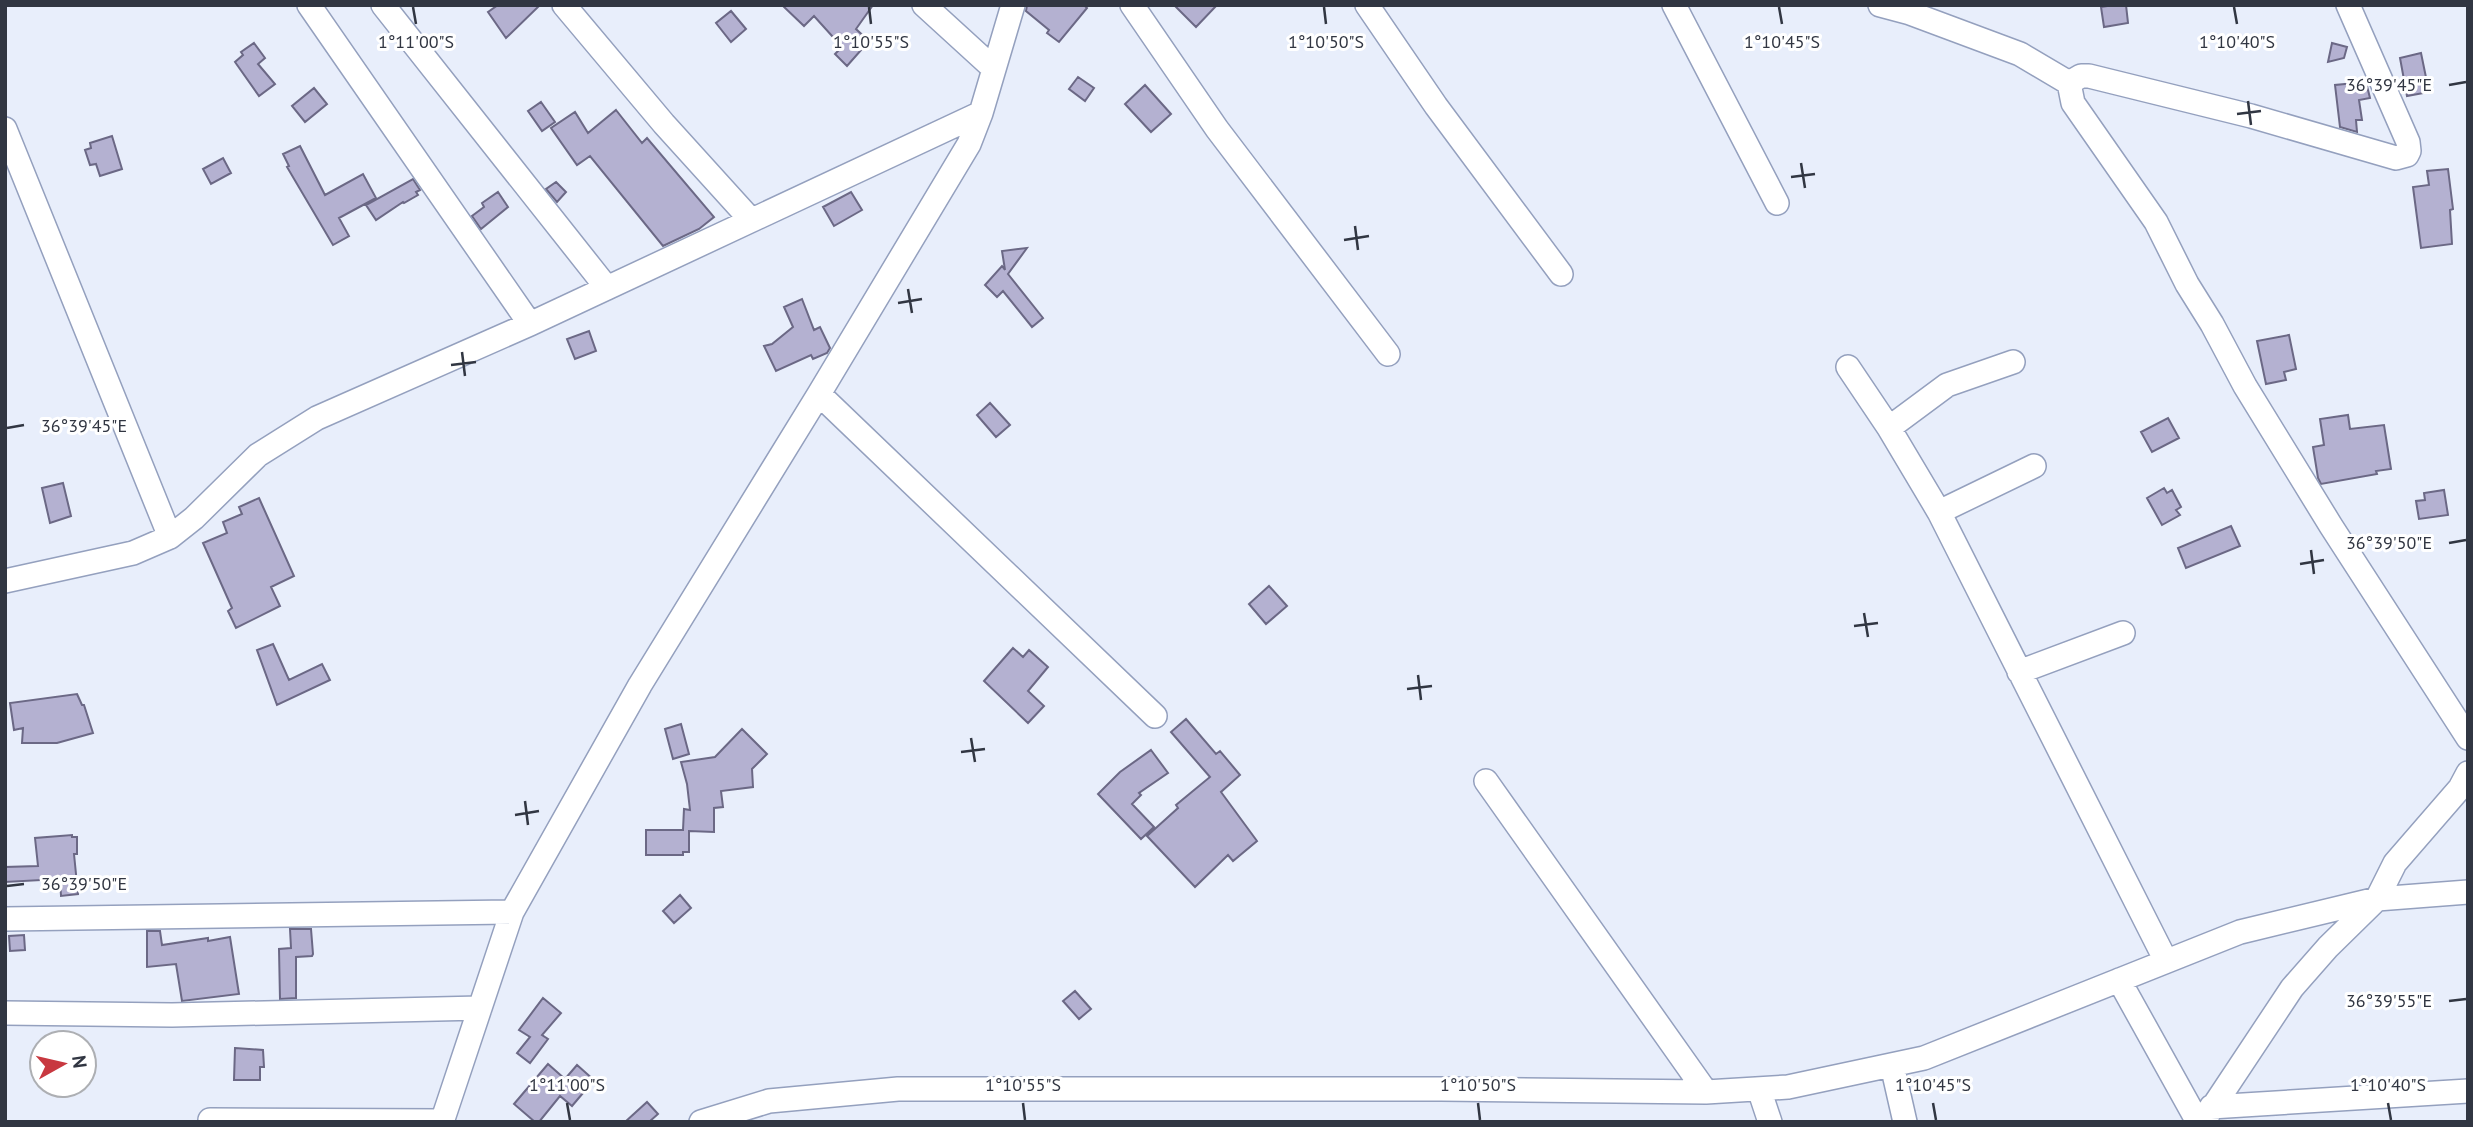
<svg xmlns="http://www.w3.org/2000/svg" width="2473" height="1127" viewBox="0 0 2473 1127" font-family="'PT Sans',sans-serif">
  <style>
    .building { fill: #b4b1d1; stroke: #6b6885; stroke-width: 2 }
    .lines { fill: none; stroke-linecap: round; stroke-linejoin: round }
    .street-casing { stroke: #94a0be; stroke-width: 26 }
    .street { stroke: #fff; stroke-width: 23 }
    .ticks { fill: none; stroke: #313642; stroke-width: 2.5 }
    .ticks-label { font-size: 18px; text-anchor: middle; fill: #313642; stroke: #fff; stroke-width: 6; stroke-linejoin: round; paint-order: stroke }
  </style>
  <rect width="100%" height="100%" fill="#e8eefb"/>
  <path class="building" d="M 498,5 L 540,5 L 506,38 L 488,12 Z
    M 782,5 L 873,5 L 856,29 L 869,41 L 847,66 L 835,54 L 842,47 L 814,16 L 804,26 Z
    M 1027,5 L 1084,5 L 1087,8 L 1059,42 L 1047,33 L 1049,30 L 1026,11 Z
    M 1174,5 L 1217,5 L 1196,27 Z
    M 2114,5 L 2126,5 L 2128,23 L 2104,27 L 2101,7 Z
    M 731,11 L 746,29 L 731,42 L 716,23 Z
    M 254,43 L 265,58 L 258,64 L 275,84 L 259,96 L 235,62 L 243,55 L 241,52 Z
    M 2332,43 L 2347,47 L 2344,58 L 2328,62 Z
    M 2421,53 L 2429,92 L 2407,96 L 2400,58 Z
    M 1078,77 L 1094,88 L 1085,101 L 1069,89 Z
    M 2366,82 L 2370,98 L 2359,100 L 2362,120 L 2356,120 L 2357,132 L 2340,127 L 2335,85 Z
    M 1145,85 L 1171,114 L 1151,132 L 1125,104 Z
    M 314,88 L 327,104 L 305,122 L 292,106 Z
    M 541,102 L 555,122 L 542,131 L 528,111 Z
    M 616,110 L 642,143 L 647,138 L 714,217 L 699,229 L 663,246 L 590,156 L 577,165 L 551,128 L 575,112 L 588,133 Z
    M 112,136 L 122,169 L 100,176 L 96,164 L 90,165 L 85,150 L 91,148 L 90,143 Z
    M 300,146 L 325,195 L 363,174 L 376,198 L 339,218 L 349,236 L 333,245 L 287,167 L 289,166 L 283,154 Z
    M 223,158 L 231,173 L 211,184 L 203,169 Z
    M 2448,169 L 2453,209 L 2450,210 L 2452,244 L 2421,248 L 2413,187 L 2429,185 L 2427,171 Z
    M 413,179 L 420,190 L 416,192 L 418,195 L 404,203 L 403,202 L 376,220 L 366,205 Z
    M 556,182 L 566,192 L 557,202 L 546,189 Z
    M 498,192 L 508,207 L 481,229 L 472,216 L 484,207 L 482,203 Z
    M 851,192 L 862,210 L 834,226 L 823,207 Z
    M 1027,248 L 1008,274 L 1043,318 L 1032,327 L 1003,291 L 997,297 L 985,285 L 1002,266 L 1005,270 L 1002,251 Z
    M 802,299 L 814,330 L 820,327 L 830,348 L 827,353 L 813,359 L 811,355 L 776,371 L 764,346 L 772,344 L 793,327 L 784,307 Z
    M 589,331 L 596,351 L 575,359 L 567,339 Z
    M 2289,335 L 2296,369 L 2284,372 L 2286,380 L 2266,384 L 2257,341 Z
    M 990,403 L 1010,425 L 996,437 L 977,415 Z
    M 2348,415 L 2350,429 L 2384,425 L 2391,469 L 2376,471 L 2377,474 L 2321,484 L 2318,478 L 2313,447 L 2324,445 L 2320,419 Z
    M 2168,418 L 2179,438 L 2152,452 L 2141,432 Z
    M 63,483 L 71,516 L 50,523 L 42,488 Z
    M 2164,488 L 2167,493 L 2172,490 L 2181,507 L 2176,510 L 2180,515 L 2162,525 L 2147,498 Z
    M 2444,490 L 2448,515 L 2419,519 L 2416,501 L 2425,500 L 2424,493 Z
    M 259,498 L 294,576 L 271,587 L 280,606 L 236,628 L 228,611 L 232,608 L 203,543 L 227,533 L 223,522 L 242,514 L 239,507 Z
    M 2231,526 L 2240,546 L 2186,568 L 2178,548 Z
    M 1269,586 L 1287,606 L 1266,624 L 1249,604 Z
    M 273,644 L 289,680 L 322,664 L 330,680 L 277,705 L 257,650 Z
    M 1013,648 L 1023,657 L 1029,650 L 1048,667 L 1028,691 L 1044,706 L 1028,723 L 984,681 Z
    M 77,694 L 82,705 L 84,705 L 93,733 L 57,743 L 22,743 L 23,728 L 14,730 L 10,703 Z
    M 1186,719 L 1216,754 L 1220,751 L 1240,775 L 1221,792 L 1257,841 L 1233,861 L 1228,855 L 1195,887 L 1147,836 L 1178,808 L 1176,805 L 1210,777 L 1171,732 Z
    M 681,724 L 689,754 L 673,759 L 665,729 Z
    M 742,729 L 767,754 L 752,769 L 753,787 L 721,791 L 723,807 L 714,808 L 714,832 L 689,831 L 689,852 L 683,852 L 683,855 L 646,855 L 646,830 L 683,830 L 684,809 L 690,810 L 687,784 L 681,762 L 715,757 Z
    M 1151,750 L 1168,773 L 1139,793 L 1141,795 L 1132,804 L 1154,827 L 1141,839 L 1098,794 L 1120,772 Z
    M 72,835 L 72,837 L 77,837 L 77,854 L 74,854 L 78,894 L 61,896 L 60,879 L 5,882 L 5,867 L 38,866 L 35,838 Z
    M 680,895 L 691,908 L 674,923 L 663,911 Z
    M 290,929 L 311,929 L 313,954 L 312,956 L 296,957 L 296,998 L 280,999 L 279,949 L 291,948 Z
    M 147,931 L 160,931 L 162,945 L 208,938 L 208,941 L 230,937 L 239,994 L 182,1001 L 176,964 L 147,967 Z
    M 24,935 L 25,950 L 10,951 L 9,936 Z
    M 1075,991 L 1091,1009 L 1079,1019 L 1063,1001 Z
    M 543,998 L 561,1013 L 542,1035 L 548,1039 L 530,1063 L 517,1053 L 530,1037 L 519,1030 Z
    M 235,1048 L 263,1050 L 264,1067 L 260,1067 L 260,1080 L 234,1080 Z
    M 548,1064 L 565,1079 L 577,1065 L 594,1080 L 572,1106 L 560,1096 L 539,1122 L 535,1122 L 514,1104 Z
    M 647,1102 L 658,1114 L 649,1122 L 625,1122 Z"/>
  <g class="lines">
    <defs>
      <path id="street" d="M 309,5 L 530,324
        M 383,5 L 607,288
        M 564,5 L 664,124 L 751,220
        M 924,5 L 993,68
        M 1132,5 L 1217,129 L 1388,354
        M 1367,5 L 1436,106 L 1561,274
        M 1674,5 L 1777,203
        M 1880,5 L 1910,13 L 2020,54 L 2069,83 L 2073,103 L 2156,222 L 2187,284 L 2212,324 L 2245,386 L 2331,526 L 2468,738
        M 2069,83 L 2081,76 L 2089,76 L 2251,116 L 2396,158 L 2407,155 L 2409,151 L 2408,142 L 2348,5
        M 5,129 L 170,537
        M 1848,367 L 1889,428 L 1939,512 L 2166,961
        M 819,394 L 1155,716
        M 1889,428 L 1947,385 L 2013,362
        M 1939,512 L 2034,466
        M 5,581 L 133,553 L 170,537 L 194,518 L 258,455 L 317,418 L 530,324 L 981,113
        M 2019,672 L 2123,633
        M 1486,781 L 1706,1092
        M 5,919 L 512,912
        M 2119,980 L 2198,1122
        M 5,1013 L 172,1015 L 480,1008
        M 1892,1065 L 1905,1122
        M 1759,1089 L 1770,1122
        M 2211,1107 L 2468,1091
        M 210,1120 L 442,1121
        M 442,1122 L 512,912 L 640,685 L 819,394 L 969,144 L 981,113 L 1013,5
        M 701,1122 L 769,1101 L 898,1089 L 1441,1089 L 1706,1092 L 1788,1087 L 1924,1058 L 2240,932 L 2377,899 L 2468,892
        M 2203,1122 L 2292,988 L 2328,947 L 2377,899 L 2395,863 L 2460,788 L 2468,773"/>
    </defs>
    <use href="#street" class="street-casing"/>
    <use href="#street" class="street"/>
  </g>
  <path class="ticks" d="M 413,7 L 416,24M 869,7 L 871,24M 1324,7 L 1326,24M 1779,7 L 1782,24M 2234,7 L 2237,24M 2449,85 L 2466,82M 2248,101 L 2251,125M 2237,114 L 2261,111M 1801,163 L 1805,188M 1791,177 L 1815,174M 1355,226 L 1358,250M 1344,240 L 1369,236M 908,289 L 912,313M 898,303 L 922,299M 462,352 L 465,376M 451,365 L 476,362M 7,428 L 24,425M 2449,543 L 2466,540M 2311,550 L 2314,574M 2300,564 L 2324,560M 1864,613 L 1868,637M 1854,626 L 1878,623M 1418,675 L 1421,700M 1407,689 L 1432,686M 971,738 L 975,762M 961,752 L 985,749M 525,801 L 528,825M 515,815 L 539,811M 7,886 L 24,884M 2449,1001 L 2466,999M 567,1103 L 570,1120M 1023,1103 L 1025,1120M 1478,1103 L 1480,1120M 1933,1103 L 1936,1120M 2388,1103 L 2391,1120"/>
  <g class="ticks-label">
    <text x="416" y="48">1°11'00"S</text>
    <text x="871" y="48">1°10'55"S</text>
    <text x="1326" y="48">1°10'50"S</text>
    <text x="1782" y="48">1°10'45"S</text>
    <text x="2237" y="48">1°10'40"S</text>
    <text x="2389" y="91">36°39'45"E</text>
    <text x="84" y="432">36°39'45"E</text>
    <text x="2389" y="549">36°39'50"E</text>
    <text x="84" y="890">36°39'50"E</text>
    <text x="2389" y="1007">36°39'55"E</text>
    <text x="567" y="1091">1°11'00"S</text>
    <text x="1023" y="1091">1°10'55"S</text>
    <text x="1478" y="1091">1°10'50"S</text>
    <text x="1933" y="1091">1°10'45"S</text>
    <text x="2388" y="1091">1°10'40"S</text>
  </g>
  <rect width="2473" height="1127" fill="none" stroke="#313642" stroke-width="14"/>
  <g transform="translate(63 1064) rotate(82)"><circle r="33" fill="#ffffff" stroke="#adafb3" stroke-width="2"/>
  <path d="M0-5L12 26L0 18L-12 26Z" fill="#c83840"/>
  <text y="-10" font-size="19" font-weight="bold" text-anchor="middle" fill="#313642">N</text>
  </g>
</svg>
